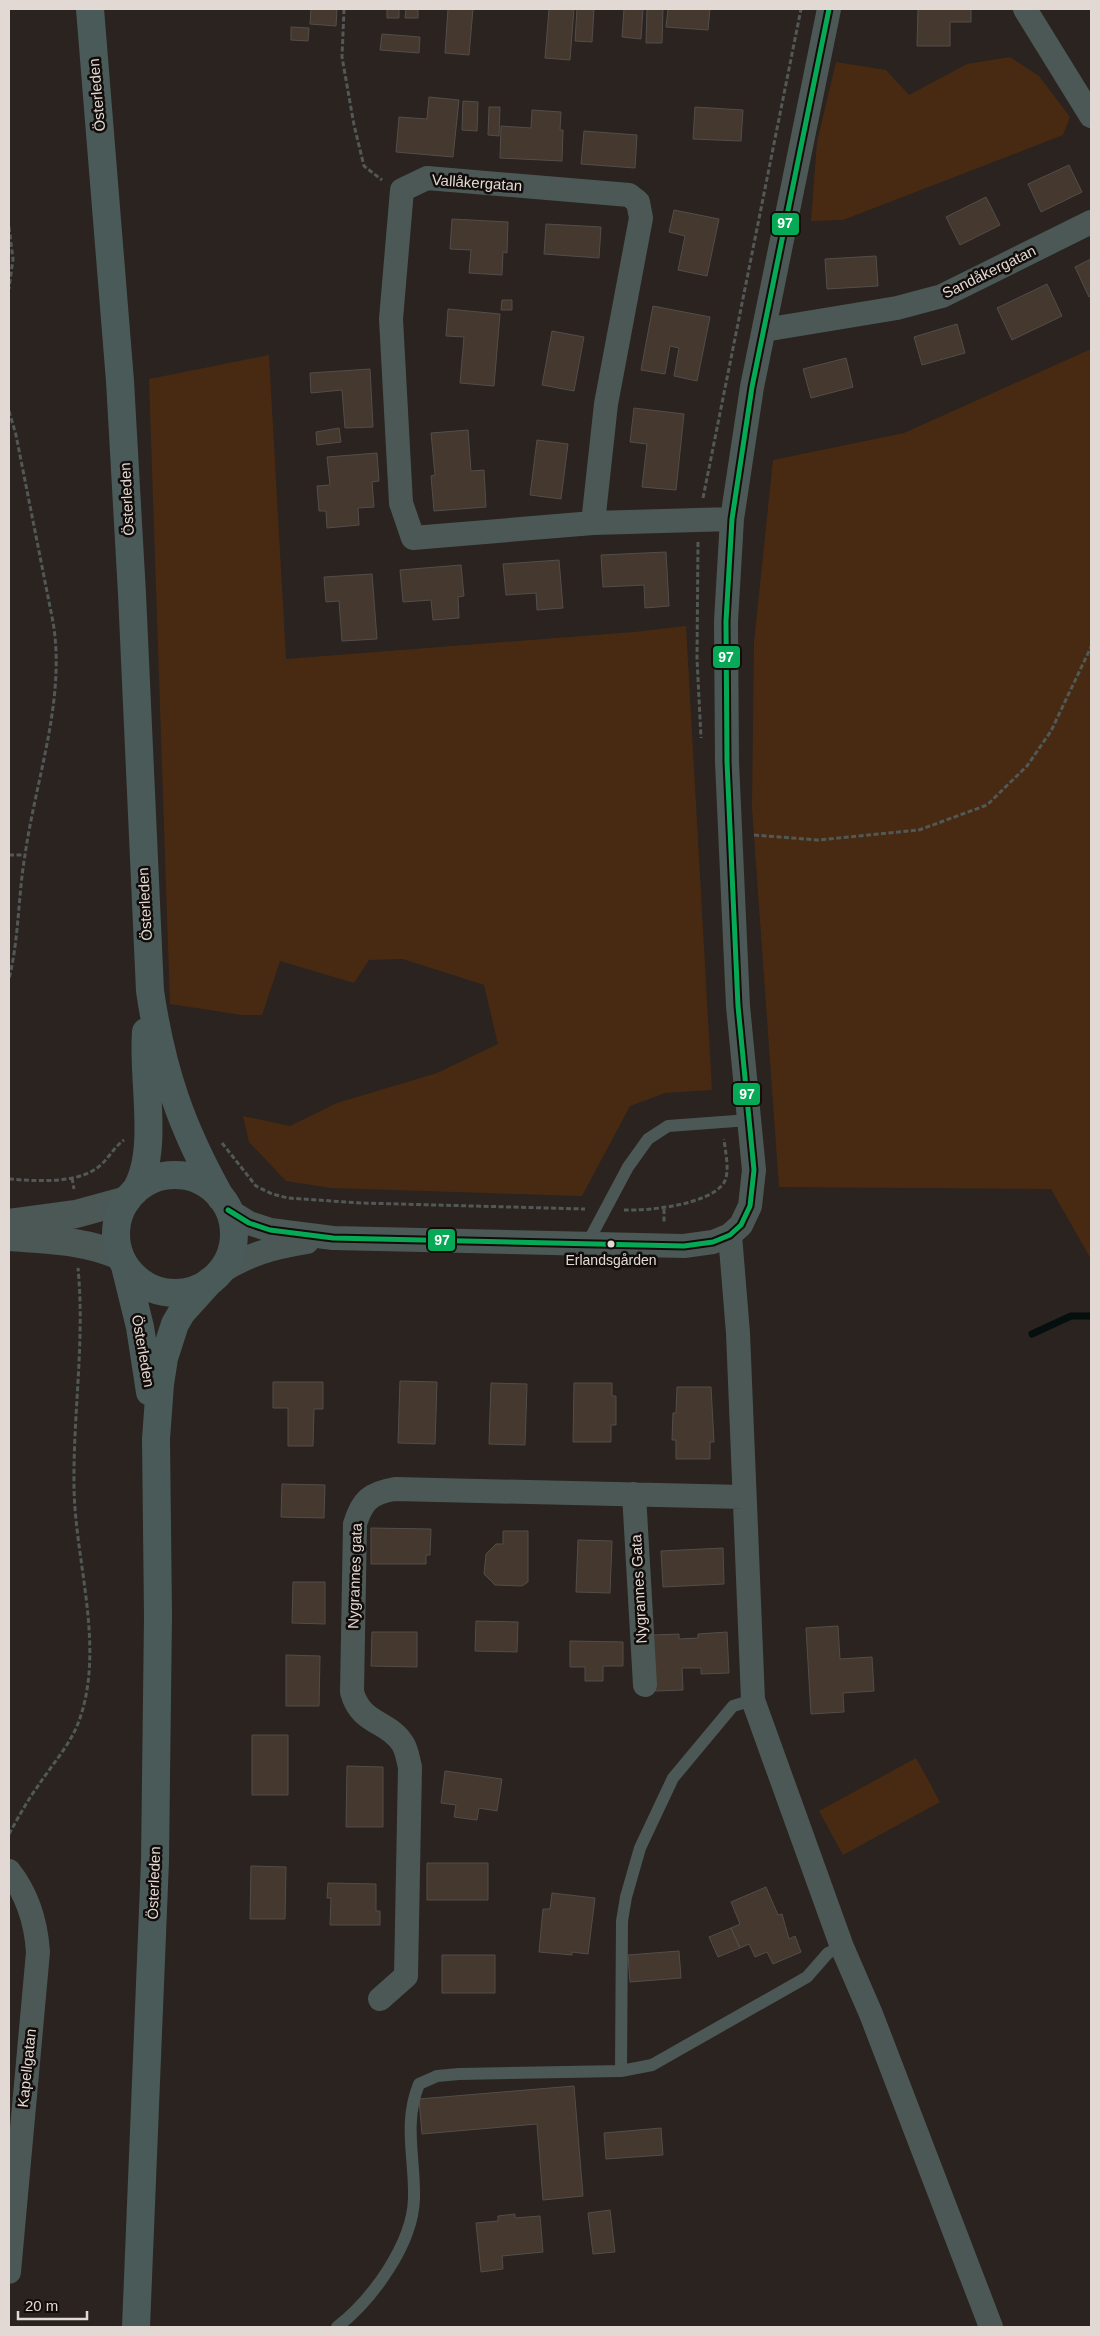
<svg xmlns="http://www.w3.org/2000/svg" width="1100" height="2336" viewBox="0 0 1100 2336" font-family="Helvetica,sans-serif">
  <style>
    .green { fill: #482a12 }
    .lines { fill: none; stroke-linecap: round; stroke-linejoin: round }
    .stream { stroke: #050f0e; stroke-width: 7 }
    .building { fill: #45382f; stroke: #534d4a }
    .path { stroke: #515855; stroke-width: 3; stroke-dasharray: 5 2.5; stroke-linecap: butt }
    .service { stroke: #4c5856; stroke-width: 12 }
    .minor { stroke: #4c5856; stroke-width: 24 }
    .tertiary { stroke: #4c5856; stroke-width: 28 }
    .secondary { stroke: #495a58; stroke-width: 28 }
    .bus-1-casing { stroke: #120d0a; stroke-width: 9 }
    .bus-1 { stroke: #06aa56; stroke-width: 5 }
    .bus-dot { fill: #e2d9d4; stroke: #120d0a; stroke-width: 2 }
    .labels { text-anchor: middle; stroke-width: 5; stroke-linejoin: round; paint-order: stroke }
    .bus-label { font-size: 14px; fill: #e2d9d4; stroke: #120d0a }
    .street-label { font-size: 15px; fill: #e2d9d4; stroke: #120d0a }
    .line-badge { stroke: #120d0a; stroke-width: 2 }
    .badge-label { font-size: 14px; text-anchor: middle; font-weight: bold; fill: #fff }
  </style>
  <rect width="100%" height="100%" fill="#2a231f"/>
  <path class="green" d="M 1010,57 L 1039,76 L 1070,117 L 1063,135 L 843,220 L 811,221 L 817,142 L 836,62 L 886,70 L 909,95 L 967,64 Z
    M 1091,349 L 1091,1259 L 1051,1189 L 779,1187 L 752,808 L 754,642 L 773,460 L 904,433 Z
    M 269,355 L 286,659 L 634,632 L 686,626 L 712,1090 L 665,1093 L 630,1106 L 582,1196 L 331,1188 L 286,1181 L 249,1142 L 243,1116 L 290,1126 L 337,1103 L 437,1073 L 498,1044 L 484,985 L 403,959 L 369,960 L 354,983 L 280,961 L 262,1015 L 242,1015 L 170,1004 L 149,379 Z
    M 916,1758 L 940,1802 L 843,1855 L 819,1811 Z"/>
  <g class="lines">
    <path class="stream" d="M 1032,1334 L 1071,1316 L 1091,1316"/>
  </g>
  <path class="building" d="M 311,9 L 337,9 L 336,26 L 310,24 Z
    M 387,9 L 399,9 L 399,18 L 387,18 Z
    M 406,9 L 418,9 L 418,18 L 405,18 Z
    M 448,9 L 473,9 L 469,55 L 445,53 Z
    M 549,9 L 574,9 L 570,60 L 545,58 Z
    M 577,9 L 594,9 L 592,42 L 575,41 Z
    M 624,9 L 643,9 L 641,39 L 622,37 Z
    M 647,9 L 663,9 L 662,43 L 646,43 Z
    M 668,9 L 710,9 L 708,30 L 666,27 Z
    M 918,9 L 971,9 L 971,22 L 950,22 L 950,46 L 917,46 Z
    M 291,27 L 309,28 L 308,41 L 291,40 Z
    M 382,34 L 420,37 L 419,53 L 380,50 Z
    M 429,97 L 459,100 L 453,157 L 396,152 L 399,117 L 427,119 Z
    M 463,101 L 478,102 L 477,131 L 462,130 Z
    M 489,107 L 500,107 L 499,136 L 488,135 Z
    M 695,107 L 743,110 L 741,141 L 693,139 Z
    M 532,110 L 561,112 L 560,130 L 563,130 L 562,161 L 500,158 L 501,126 L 531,128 Z
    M 584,131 L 637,135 L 635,168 L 581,164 Z
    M 1069,165 L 1082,192 L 1041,212 L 1028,184 Z
    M 986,197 L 1000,225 L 960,245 L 946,217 Z
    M 674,210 L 719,219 L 707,276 L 678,270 L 685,236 L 669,232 Z
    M 452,219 L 508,222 L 507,253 L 503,252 L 502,275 L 469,273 L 471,250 L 450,249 Z
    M 546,224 L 601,227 L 599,258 L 544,254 Z
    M 876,256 L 878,286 L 827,289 L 825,259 Z
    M 1091,259 L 1091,296 L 1089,297 L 1075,267 Z
    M 1047,284 L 1062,316 L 1012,340 L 997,308 Z
    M 502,300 L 512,300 L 512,310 L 501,310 Z
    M 653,306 L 710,317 L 697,381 L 674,376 L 679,348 L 670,346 L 665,374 L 641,370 Z
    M 448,309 L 500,314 L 494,386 L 460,383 L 464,337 L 446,336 Z
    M 957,324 L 965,353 L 922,365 L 914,337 Z
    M 552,331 L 584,337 L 574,391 L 542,385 Z
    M 846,358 L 853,387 L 811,398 L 803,369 Z
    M 370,369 L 373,427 L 345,428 L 342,390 L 311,393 L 310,373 Z
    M 634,408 L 684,414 L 676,490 L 642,487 L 647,444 L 630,442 Z
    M 339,428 L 341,442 L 317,445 L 316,432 Z
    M 468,430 L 471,471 L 484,470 L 486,507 L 434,511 L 431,476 L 435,475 L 431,433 Z
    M 537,440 L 568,444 L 561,499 L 530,495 Z
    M 377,453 L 379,481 L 372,482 L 374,507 L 358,508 L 359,525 L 327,528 L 326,511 L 319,511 L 317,486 L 330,485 L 327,457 Z
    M 666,552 L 669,606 L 645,608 L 644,585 L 603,587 L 601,555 Z
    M 559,560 L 563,608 L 537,610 L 536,593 L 506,595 L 503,564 Z
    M 461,565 L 464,596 L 458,597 L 459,618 L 433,620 L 431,600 L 403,602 L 400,570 Z
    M 372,574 L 377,639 L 342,641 L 339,601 L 326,602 L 324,577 Z
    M 400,1381 L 437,1382 L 435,1444 L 398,1443 Z
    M 273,1382 L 323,1382 L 323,1409 L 314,1409 L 313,1446 L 288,1446 L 288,1408 L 273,1408 Z
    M 491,1383 L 527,1384 L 525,1445 L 489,1444 Z
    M 574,1383 L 612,1383 L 612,1396 L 616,1396 L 616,1425 L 611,1425 L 611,1442 L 573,1442 Z
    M 677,1387 L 711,1387 L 714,1442 L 710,1442 L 710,1459 L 676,1459 L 676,1440 L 672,1440 L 673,1413 L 676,1413 Z
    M 282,1484 L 325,1485 L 324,1518 L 281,1517 Z
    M 371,1528 L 431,1529 L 430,1555 L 426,1555 L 426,1564 L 371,1564 Z
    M 503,1531 L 528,1531 L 528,1582 L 522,1586 L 495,1585 L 484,1574 L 486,1554 L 496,1544 L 503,1544 Z
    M 578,1540 L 612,1541 L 610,1593 L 576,1592 Z
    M 723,1548 L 724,1584 L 663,1587 L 661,1551 Z
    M 293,1582 L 325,1582 L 325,1624 L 292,1623 Z
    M 476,1621 L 518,1622 L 517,1652 L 475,1651 Z
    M 838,1626 L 840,1659 L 872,1657 L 874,1691 L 843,1693 L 844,1712 L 811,1714 L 806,1628 Z
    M 372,1632 L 417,1632 L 417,1667 L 371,1666 Z
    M 727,1632 L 729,1673 L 701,1674 L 701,1668 L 682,1668 L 683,1690 L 655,1691 L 653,1635 L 679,1634 L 679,1639 L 698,1638 L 698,1634 Z
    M 570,1641 L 623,1642 L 623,1666 L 603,1666 L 603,1681 L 585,1681 L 585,1667 L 570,1667 Z
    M 286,1655 L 320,1656 L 319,1706 L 286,1706 Z
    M 252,1735 L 288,1735 L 288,1795 L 252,1795 Z
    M 347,1766 L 383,1767 L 383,1827 L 346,1827 Z
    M 445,1771 L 502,1779 L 497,1811 L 479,1808 L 477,1820 L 454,1817 L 456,1805 L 441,1803 Z
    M 427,1863 L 488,1863 L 488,1900 L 427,1900 Z
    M 251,1866 L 286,1867 L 285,1919 L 250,1919 Z
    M 328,1883 L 376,1884 L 376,1911 L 380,1911 L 380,1925 L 330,1925 L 331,1898 L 327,1898 Z
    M 766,1887 L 778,1915 L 782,1914 L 789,1939 L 795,1936 L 801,1952 L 773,1964 L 767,1952 L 755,1957 L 749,1944 L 740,1948 L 731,1928 L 740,1924 L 731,1902 Z
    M 552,1893 L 595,1898 L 588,1954 L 572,1952 L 572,1955 L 539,1952 L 543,1909 L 550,1909 Z
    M 731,1928 L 740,1948 L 718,1957 L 709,1937 Z
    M 679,1951 L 681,1978 L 630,1982 L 628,1955 Z
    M 442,1955 L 495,1955 L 495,1993 L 442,1993 Z
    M 574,2086 L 583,2196 L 543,2200 L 537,2124 L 422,2134 L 419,2099 Z
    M 661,2128 L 663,2155 L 606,2159 L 604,2133 Z
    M 610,2210 L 615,2252 L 593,2254 L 588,2213 Z
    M 515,2214 L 515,2218 L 540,2216 L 543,2252 L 502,2256 L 503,2269 L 481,2272 L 476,2223 L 498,2221 L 498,2216 Z"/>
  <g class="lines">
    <path class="path" d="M 344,9 L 342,57 L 354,125 L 364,166 L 382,180
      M 9,227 L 13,259 L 9,289
      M 9,411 L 16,435 L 53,622 C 66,699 36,778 25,855 C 18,896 19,939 9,979
      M 703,498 L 801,9
      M 698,542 L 697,659 L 701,738
      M 754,835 L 818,840 L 919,830 L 987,805 L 1027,766 L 1051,731 L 1091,647
      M 9,855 L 25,855
      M 222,1143 L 256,1186 L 272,1194 L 288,1198 L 361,1203 L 585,1209
      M 72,1178 L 74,1189
      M 9,1179 C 35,1181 75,1184 97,1168 C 108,1160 113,1148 124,1140
      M 664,1209 L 664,1224
      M 624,1210 C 648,1211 707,1205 723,1184 C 731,1174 725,1151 724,1139
      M 9,1834 C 18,1818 27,1801 38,1786 C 53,1763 73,1742 81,1715 C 104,1643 75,1560 74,1487 C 73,1413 85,1341 78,1268"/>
    <path class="service" d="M 587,1244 L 628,1167 L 648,1139 L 668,1126 L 749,1120
      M 621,2071 L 622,1921 L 626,1897 L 640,1848 L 673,1778 L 733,1706 L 753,1700
      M 337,2327 C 372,2300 413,2244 414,2198 C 415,2158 403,2123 419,2084 L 437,2076 L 459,2074 L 621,2071 L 652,2065 L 807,1977 L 828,1953 L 842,1947"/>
    <path class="minor" d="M 1025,9 L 1091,116
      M 764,330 L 897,308 L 942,296 L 1091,222
      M 593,523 L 606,404 L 641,218 L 638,202 L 629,195 L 427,178 L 402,190 L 391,319 L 401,503 L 413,538 L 593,523 L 732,519
      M 228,1210 L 249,1223 L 270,1230 L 333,1238 L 684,1246 L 713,1242 L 730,1235 L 741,1225 L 750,1206 L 754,1170 L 738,1006 L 727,762 L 726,621 L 732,519 L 752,387 L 829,9
      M 730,1235 L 738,1333 L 753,1700 L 842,1947 L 871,2014 L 991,2327
      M 219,1273 C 249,1254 271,1248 307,1242
      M 634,1494 L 645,1685
      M 9,1871 C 28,1895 36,1922 38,1952 L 9,2272
      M 380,1999 L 406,1976 L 410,1767 C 408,1759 407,1751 403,1744 C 388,1720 361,1725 352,1692 L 355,1524 C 362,1501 370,1493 395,1489 L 744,1497"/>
    <path class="tertiary" d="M 9,1223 L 76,1214 L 127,1200
      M 9,1237 C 48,1240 84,1240 120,1256"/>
    <path class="secondary" d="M 90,9 L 120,381 L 132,594 L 150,991 C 162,1071 181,1127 221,1198
      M116 1234a59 59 0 1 1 118 0a59 59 0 1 1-118 0Z
      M 135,1191 C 160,1152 142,1080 146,1032
      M 125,1266 L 140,1327 L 150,1392
      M 136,2327 L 155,1861 L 158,1616 L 156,1439 L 160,1384 L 164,1358 L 175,1324 L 182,1312 L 210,1281"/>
    <defs>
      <path id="bus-1" d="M 228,1210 L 249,1223 L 270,1230 L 333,1238 L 684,1246 L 713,1242 L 730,1235 L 741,1225 L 750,1206 L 754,1170 L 738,1006 L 727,762 L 726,621 L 732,519 L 752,387 L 829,9"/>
    </defs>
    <use href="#bus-1" class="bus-1-casing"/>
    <use href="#bus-1" class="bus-1"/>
  </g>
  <circle class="bus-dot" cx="611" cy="1244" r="4.5"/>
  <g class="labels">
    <g class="bus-label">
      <text x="611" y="1265">Erlandsgården</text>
    </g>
    <g class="street-label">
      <text transform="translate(97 95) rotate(-95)" y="5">Österleden</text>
      <text transform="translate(477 183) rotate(4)" y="5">Vallåkergatan</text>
      <text transform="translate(989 272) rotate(-26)" y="5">Sandåkergatan</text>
      <text transform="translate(127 499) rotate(-93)" y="5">Österleden</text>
      <text transform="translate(145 904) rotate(-93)" y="5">Österleden</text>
      <text transform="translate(143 1351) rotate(80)" y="5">Österleden</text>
      <text transform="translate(355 1576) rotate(-88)" y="5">Nygrannes gata</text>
      <text transform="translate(639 1589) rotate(-93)" y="5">Nygrannes Gata</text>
      <text transform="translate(154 1883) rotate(-88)" y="5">Österleden</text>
      <text transform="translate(27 2068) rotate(-84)" y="5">Kapellgatan</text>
    </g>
  </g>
  <g class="line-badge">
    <rect x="771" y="212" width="29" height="24" rx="5" fill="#06aa56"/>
    <rect x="712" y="645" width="29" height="24" rx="5" fill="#06aa56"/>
    <rect x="732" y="1082" width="29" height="24" rx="5" fill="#06aa56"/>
    <rect x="427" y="1228" width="29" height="24" rx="5" fill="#06aa56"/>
  </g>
  <g class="badge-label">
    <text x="785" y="228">97</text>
    <text x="726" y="662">97</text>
    <text x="747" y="1099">97</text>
    <text x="442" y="1245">97</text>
  </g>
  <rect width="1100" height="2336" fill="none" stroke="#e2d9d4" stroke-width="20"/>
  <path d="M18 2311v8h69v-8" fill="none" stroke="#e2d9d4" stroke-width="2.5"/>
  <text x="25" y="2311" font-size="15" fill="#e2d9d4" stroke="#120d0a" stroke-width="4" paint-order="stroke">20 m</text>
</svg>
